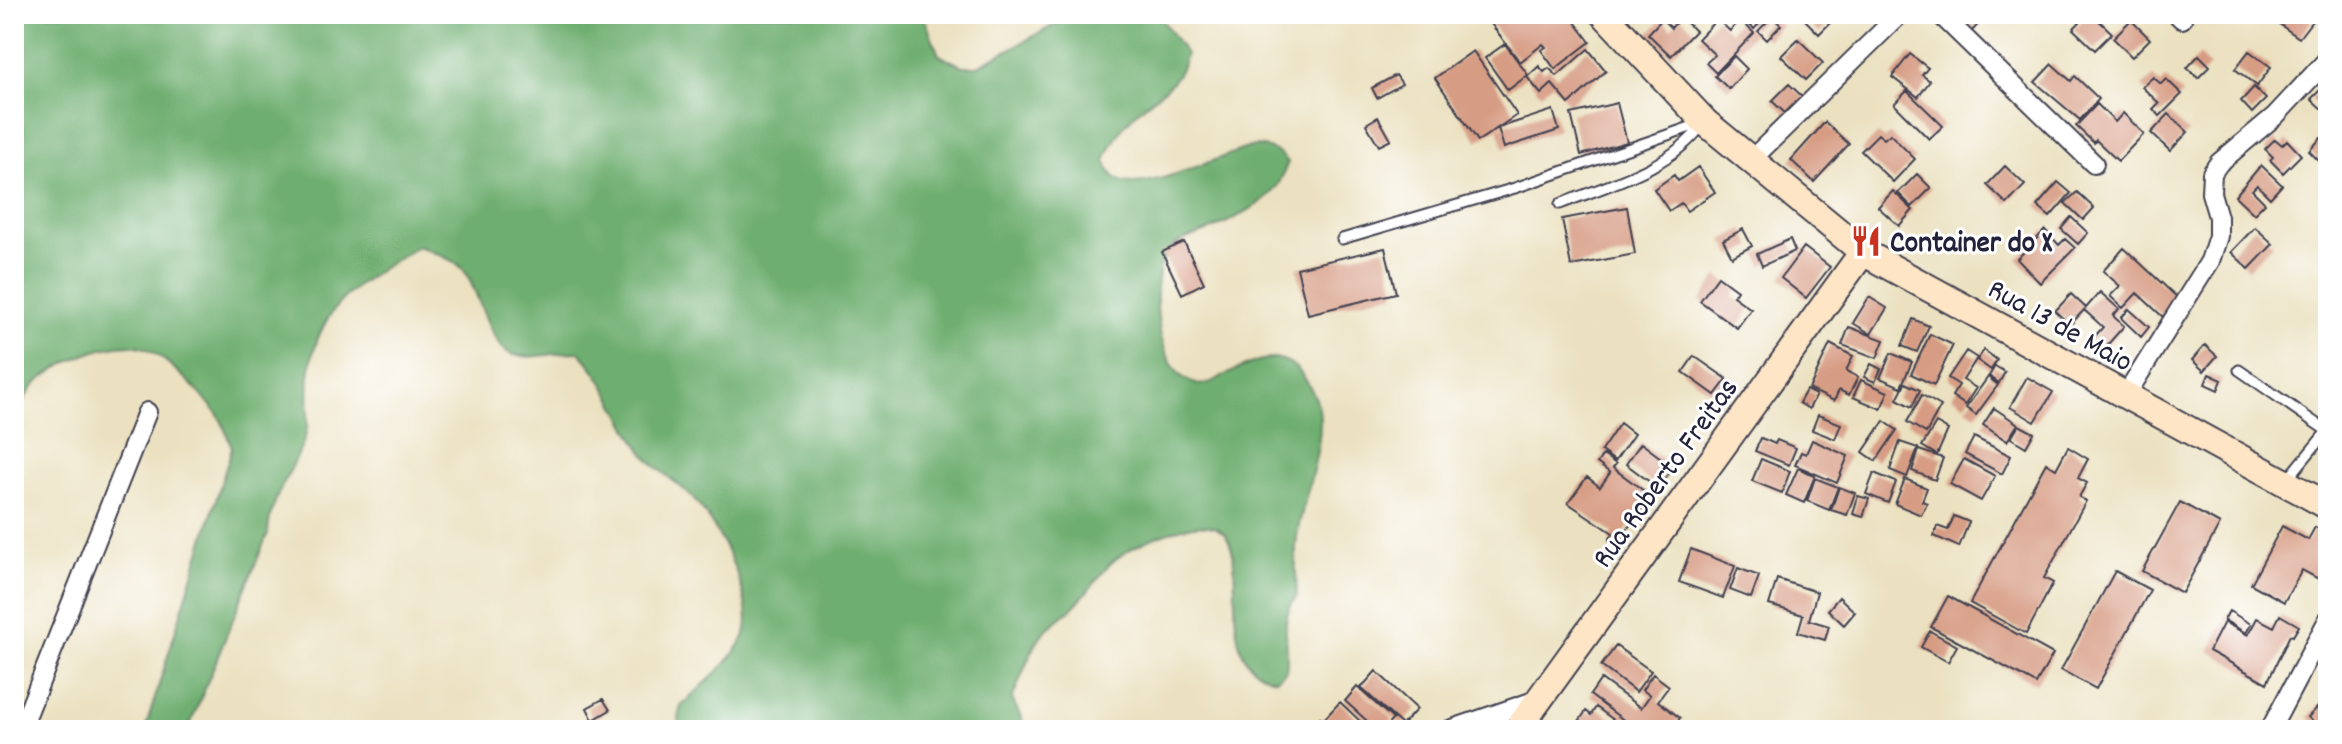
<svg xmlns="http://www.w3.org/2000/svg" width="2342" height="744" viewBox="0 0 2342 744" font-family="Dekko,sans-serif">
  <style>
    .forest { fill: #6eae70; stroke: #486856; stroke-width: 2 }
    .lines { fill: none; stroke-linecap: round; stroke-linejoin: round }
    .stream { stroke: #60a6d6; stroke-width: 5 }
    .building { fill: #d79c84 }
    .lane-casing { stroke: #403f4f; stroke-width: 13 }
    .street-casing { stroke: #403f4f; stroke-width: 22 }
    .secondary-casing { stroke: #403f4f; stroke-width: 30 }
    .lane { stroke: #fff; stroke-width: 9 }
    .street { stroke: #fff; stroke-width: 18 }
    .secondary { stroke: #fde5c5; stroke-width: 26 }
    .labels { text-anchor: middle; stroke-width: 6; stroke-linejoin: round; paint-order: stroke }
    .poi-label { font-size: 30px; font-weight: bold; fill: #22223b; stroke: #fff; text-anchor: start }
    .street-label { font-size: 30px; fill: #22223b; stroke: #fff }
  </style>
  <rect width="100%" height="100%" fill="#fff"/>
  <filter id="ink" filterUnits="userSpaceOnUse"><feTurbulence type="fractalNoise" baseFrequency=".0125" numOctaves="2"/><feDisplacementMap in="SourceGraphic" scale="16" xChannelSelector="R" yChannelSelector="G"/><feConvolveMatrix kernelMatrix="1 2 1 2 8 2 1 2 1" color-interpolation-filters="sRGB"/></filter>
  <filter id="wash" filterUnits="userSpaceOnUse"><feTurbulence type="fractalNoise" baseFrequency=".006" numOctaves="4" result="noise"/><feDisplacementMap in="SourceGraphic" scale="32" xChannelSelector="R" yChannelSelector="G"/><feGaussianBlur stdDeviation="1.8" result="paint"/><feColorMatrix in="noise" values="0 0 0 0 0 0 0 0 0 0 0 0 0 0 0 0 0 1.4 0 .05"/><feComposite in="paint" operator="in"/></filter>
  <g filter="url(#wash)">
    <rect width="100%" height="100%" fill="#ebe1c0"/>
    <path class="forest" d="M 14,14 L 923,14 L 939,55 L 963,66 L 978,66 L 1075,14 L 1158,14 L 1186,54 C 1178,88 1154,94 1133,116 C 1121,128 1111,145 1105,160 C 1108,169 1111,176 1119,180 C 1144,194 1226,153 1254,146 C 1269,147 1278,150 1288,162 C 1284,171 1281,182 1275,189 C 1262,204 1236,218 1219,226 C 1200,236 1172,238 1163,259 C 1150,289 1156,374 1196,384 C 1204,386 1212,382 1219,378 C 1266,356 1289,341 1316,399 C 1330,430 1304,496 1298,530 C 1294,551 1296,574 1297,596 C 1277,619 1291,644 1286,671 L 1276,679 C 1205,666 1257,548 1218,529 C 1193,516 1130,545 1111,563 C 1097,578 1086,595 1071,609 C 1062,618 1051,624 1043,633 C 1031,647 1020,681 1012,699 L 1027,730 L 681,730 L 678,717 L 681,706 C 699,688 732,662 743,639 C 760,604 716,520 690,495 C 676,481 657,471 645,455 C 621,422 608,381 579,352 C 558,351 530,361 511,354 C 488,345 478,285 462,268 C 452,258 431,252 418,246 C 361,282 318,302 309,375 C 307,395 311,418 305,437 C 295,469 269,498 268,533 L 188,730 L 145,730 L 232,448 C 228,439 225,428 221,420 C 210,401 165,356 145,348 C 115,337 53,364 33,387 C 25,396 20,409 14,419 Z"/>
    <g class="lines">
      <path class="stream" d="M 2190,15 L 2190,14"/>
    </g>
    <g id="blocks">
      <path class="building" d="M 1489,14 L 1516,14 L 1521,20 L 1528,14 L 1569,14 L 1590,42 L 1555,69 L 1541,50 L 1546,47 L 1543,44 L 1520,62 L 1486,17 Z
        M 1738,14 L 1769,14 L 1754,29 Z
        M 1799,14 L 1839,14 L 1819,34 Z
        M 1963,14 L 1984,14 L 1986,16 L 1971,32 L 1960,21 L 1965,16 Z
        M 2088,14 L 2092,14 L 2112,33 L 2095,50 L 2073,29 Z
        M 2279,14 L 2302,14 L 2312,21 L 2299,38 L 2275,21 Z
        M 1681,17 L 1695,31 L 1671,56 L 1648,34 L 1662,19 L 1671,28 Z
        M 1772,17 L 1781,25 L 1767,40 L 1758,31 Z
        M 1717,19 L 1730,31 L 1740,20 L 1754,33 L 1716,73 L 1706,63 L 1715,55 L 1698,39 Z
        M 2131,20 L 2150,39 L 2132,57 L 2113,38 Z
        M 1798,39 L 1823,63 L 1806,80 L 1781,56 Z
        M 1505,44 L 1528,75 L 1508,90 L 1485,58 Z
        M 1588,49 L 1606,71 L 1569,104 L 1552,84 L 1541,94 L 1527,77 L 1539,66 L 1544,72 L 1549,68 L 1557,76 Z
        M 1473,51 L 1517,115 L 1478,141 L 1435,78 Z
        M 2249,51 L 2271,67 L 2257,86 L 2235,69 Z
        M 1910,54 L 1928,68 L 1922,75 L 1930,81 L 1918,97 L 1892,77 Z
        M 2199,55 L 2210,66 L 2198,78 L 2187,68 Z
        M 1734,56 L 1747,69 L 1729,89 L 1715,76 Z
        M 2052,64 L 2071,81 L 2075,76 L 2099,99 L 2080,120 L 2035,82 Z
        M 1396,75 L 1402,84 L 1377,98 L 1372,88 Z
        M 2153,77 L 2161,84 L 2166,79 L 2182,94 L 2160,116 L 2153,109 L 2159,103 L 2142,87 Z
        M 1789,84 L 1804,98 L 1787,115 L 1772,101 Z
        M 2254,87 L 2266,99 L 2252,113 L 2241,101 Z
        M 2323,87 L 2328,92 L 2328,115 L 2311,99 Z
        M 1907,91 L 1943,126 L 1929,139 L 1894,104 Z
        M 1617,103 L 1627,142 L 1581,155 L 1571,114 Z
        M 2097,104 L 2115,122 L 2123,113 L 2144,134 L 2118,161 L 2096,140 L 2094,143 L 2076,126 Z
        M 1553,110 L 1559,130 L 1504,148 L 1498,128 Z
        M 2169,114 L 2188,132 L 2170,151 L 2151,133 Z
        M 1378,117 L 1391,140 L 1379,146 L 1366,124 Z
        M 1825,122 L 1849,144 L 1814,182 L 1791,160 Z
        M 1878,134 L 1884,139 L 1890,134 L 1915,159 L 1893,182 L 1861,151 Z
        M 2321,138 L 2328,145 L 2328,158 L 2322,164 L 2309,151 Z
        M 2275,139 L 2282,145 L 2287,140 L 2301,155 L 2283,173 L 2270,160 L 2273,157 L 2265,149 Z
        M 2261,165 L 2282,185 L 2270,198 L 2257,185 L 2252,190 L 2265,203 L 2254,214 L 2235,196 Z
        M 2005,166 L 2025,185 L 2007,204 L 1987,185 Z
        M 1698,167 L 1715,192 L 1687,211 L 1681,203 L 1669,211 L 1654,189 L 1674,175 L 1678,181 Z
        M 1917,174 L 1931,188 L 1912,207 L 1898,193 Z
        M 2058,182 L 2071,193 L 2050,217 L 2037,206 Z
        M 1893,191 L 1913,210 L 1899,226 L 1878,207 Z
        M 2077,192 L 2094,208 L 2083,220 L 2065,203 Z
        M 1627,207 L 1635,254 L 1571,266 L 1562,219 Z
        M 2071,217 L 2088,233 L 2078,244 L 2061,229 Z
        M 2255,227 L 2273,244 L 2249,269 L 2231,252 Z
        M 1743,229 L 1752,246 L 1732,257 L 1723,240 Z
        M 2045,230 L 2059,245 L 2065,239 L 2075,248 L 2040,283 L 2017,259 Z
        M 1790,239 L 1795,251 L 1762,266 L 1757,254 Z
        M 1184,242 L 1204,283 L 1182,294 L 1162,252 Z
        M 1804,247 L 1830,267 L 1806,298 L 1781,278 Z
        M 1385,248 L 1396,293 L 1308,314 L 1297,268 Z
        M 2124,248 L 2180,300 L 2163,317 L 2137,293 L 2123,308 L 2110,296 L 2120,286 L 2103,271 Z
        M 1718,276 L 1737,290 L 1733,296 L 1751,309 L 1737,328 L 1700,301 Z
        M 2100,292 L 2119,309 L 2113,316 L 2124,326 L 2101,352 L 2090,342 L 2103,327 L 2084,310 L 2070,325 L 2055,311 L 2071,294 L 2086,308 Z
        M 1869,297 L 1887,308 L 1871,334 L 1853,323 Z
        M 2129,309 L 2149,327 L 2141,337 L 2121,318 Z
        M 1913,319 L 1929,326 L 1917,352 L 1902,346 Z
        M 1849,327 L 1884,340 L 1877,358 L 1842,345 Z
        M 1930,334 L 1953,345 L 1934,385 L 1911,374 Z
        M 1830,344 L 1853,356 L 1846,371 L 1858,377 L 1849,395 L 1839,390 L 1834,401 L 1809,389 Z
        M 2205,345 L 2217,356 L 2204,371 L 2192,360 Z
        M 1984,350 L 1997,360 L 1991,370 L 1977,360 Z
        M 1966,351 L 1977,358 L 1963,380 L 1976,388 L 1965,405 L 1952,396 L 1959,385 L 1948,378 Z
        M 1891,353 L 1912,362 L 1901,387 L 1880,378 Z
        M 1694,356 L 1727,379 L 1715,395 L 1683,372 Z
        M 1871,364 L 1881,369 L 1875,382 L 1864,377 Z
        M 1995,366 L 2005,372 L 1999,383 L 1989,376 Z
        M 2209,374 L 2222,380 L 2218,390 L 2205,384 Z
        M 1988,377 L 1998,385 L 1976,415 L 1966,408 Z
        M 2027,377 L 2053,392 L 2035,422 L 2010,407 Z
        M 1861,380 L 1888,392 L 1881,409 L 1853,397 Z
        M 1905,383 L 1920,390 L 1912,407 L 1897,399 Z
        M 1806,390 L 1816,395 L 1809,409 L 1799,403 Z
        M 1922,395 L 1941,406 L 1926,433 L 1907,422 Z
        M 1994,408 L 2018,424 L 2007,441 L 1983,425 Z
        M 1818,415 L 1841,424 L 1835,439 L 1812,430 Z
        M 1884,421 L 1897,430 L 1876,461 L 1863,452 Z
        M 1620,423 L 1634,434 L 1615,461 L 1601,451 Z
        M 1936,423 L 1948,430 L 1937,455 L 1922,446 Z
        M 2019,425 L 2034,433 L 2026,447 L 2011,438 Z
        M 1974,437 L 2011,456 L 2002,474 L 1965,454 Z
        M 1761,438 L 1775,444 L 1777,440 L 1796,448 L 1789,465 L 1755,451 Z
        M 1812,440 L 1848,456 L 1837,483 L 1795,465 L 1801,452 L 1806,454 Z
        M 1900,442 L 1918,448 L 1907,477 L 1890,470 Z
        M 1641,443 L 1673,467 L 1658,488 L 1626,464 Z
        M 2068,447 L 2088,459 L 2078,478 L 2087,483 L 2079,497 L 2086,501 L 2044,578 L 2053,583 L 2026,634 L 1970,603 L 2046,463 L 2056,469 Z
        M 1919,450 L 1943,458 L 1935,480 L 1912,471 Z
        M 1603,455 L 1616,464 L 1613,468 L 1651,496 L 1616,545 L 1609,540 L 1613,533 L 1568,503 L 1587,477 L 1600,487 L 1610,473 L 1597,463 Z
        M 1761,459 L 1790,471 L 1782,493 L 1752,481 Z
        M 1964,459 L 1995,476 L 1981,501 L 1950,484 Z
        M 1798,468 L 1815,476 L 1804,503 L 1786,495 Z
        M 1874,473 L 1896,482 L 1888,503 L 1866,494 Z
        M 1815,478 L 1838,487 L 1829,510 L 1807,501 Z
        M 1905,479 L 1927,488 L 1922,501 L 1927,503 L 1921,515 L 1895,504 Z
        M 1839,487 L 1855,493 L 1847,515 L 1831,510 Z
        M 1858,496 L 1869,499 L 1863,517 L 1853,514 Z
        M 2180,502 L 2220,524 L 2182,593 L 2142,571 Z
        M 1954,516 L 1969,522 L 1959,547 L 1934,536 L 1937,526 L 1948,530 Z
        M 2282,526 L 2308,540 L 2315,527 L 2328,533 L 2328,584 L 2302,570 L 2284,602 L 2251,584 Z
        M 1691,549 L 1735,566 L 1723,598 L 1679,582 Z
        M 1738,568 L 1759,576 L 1751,598 L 1730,590 Z
        M 2115,571 L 2150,590 L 2096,689 L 2061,670 Z
        M 1777,579 L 1817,592 L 1809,620 L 1829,626 L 1825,640 L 1798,632 L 1803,615 L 1769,605 Z
        M 1948,596 L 2053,654 L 2036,684 L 1931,627 Z
        M 1839,597 L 1855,612 L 1844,625 L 1828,610 Z
        M 2229,611 L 2251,624 L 2246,633 L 2224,620 Z
        M 2280,615 L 2299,626 L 2293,636 L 2290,635 L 2267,683 L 2209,651 L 2224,622 L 2248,635 L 2257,618 L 2274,627 Z
        M 1930,631 L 1957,646 L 1948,662 L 1921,647 Z
        M 1616,646 L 1651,671 L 1636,692 L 1601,666 Z
        M 1376,671 L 1417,709 L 1402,725 L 1361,688 Z
        M 1653,674 L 1669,686 L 1658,701 L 1680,718 L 1671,730 L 1662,730 L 1656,725 L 1652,730 L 1637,730 L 1590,695 L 1601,679 L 1641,708 L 1650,695 L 1642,690 Z
        M 1357,687 L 1393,719 L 1383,730 L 1377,730 L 1345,701 Z
        M 603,699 L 610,710 L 593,720 L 587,708 Z
        M 1340,702 L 1360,721 L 1352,730 L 1337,730 L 1325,718 Z
        M 2321,704 L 2328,711 L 2328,730 L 2321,730 L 2308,717 Z
        M 1596,707 L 1618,723 L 1613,730 L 1579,730 L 1575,727 L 1586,711 L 1591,715 Z
        M 1320,718 L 1334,730 L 1302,730 L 1309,722 L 1314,726 Z"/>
    </g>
  </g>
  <g filter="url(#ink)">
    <use href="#blocks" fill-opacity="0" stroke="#403f4f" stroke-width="2"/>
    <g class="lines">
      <defs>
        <path id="lane" d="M 1560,204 C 1610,184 1670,169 1703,124
          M 1342,239 L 1515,188 L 1702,123
          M 2239,370 L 2327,431 L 2287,480"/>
        <path id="street" d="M 1940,14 L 2094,164
          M 2177,14 L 2182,19
          M 1751,160 L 1900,14
          M 2126,395 L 2210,261 L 2218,236 L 2218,217 L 2211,193 L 2212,173 L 2219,163 L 2275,116 L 2328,59
          M 21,730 L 147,412
          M 1450,730 L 1540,699
          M 2270,730 L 2328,620"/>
        <path id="secondary" d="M 1604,14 L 1705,122 L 1863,252 L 2328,506
          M 1517,730 L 1863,252"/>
      </defs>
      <use href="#lane" class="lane-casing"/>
      <use href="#street" class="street-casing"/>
      <use href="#secondary" class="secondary-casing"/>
      <use href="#lane" class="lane"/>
      <use href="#street" class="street"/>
      <use href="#secondary" class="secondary"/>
    </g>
  </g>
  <defs>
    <symbol id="restaurant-bare" viewBox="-9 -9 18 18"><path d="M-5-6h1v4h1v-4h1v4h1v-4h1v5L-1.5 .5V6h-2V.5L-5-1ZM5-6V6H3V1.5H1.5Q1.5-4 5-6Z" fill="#c8321e" stroke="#fff" stroke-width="2.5" paint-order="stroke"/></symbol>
  </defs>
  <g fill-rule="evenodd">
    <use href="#restaurant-bare" x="1844" y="219" width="44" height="44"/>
  </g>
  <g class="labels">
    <g class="poi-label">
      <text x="1890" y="251">Container do X</text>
    </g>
    <g class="street-label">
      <text transform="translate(2061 324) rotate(29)" y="10">Rua 13 de Maio</text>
      <text transform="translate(1664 472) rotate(-54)" y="10">Rua Roberto Freitas</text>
    </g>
  </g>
  <rect width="2342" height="744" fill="none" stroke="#fff" stroke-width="48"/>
</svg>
